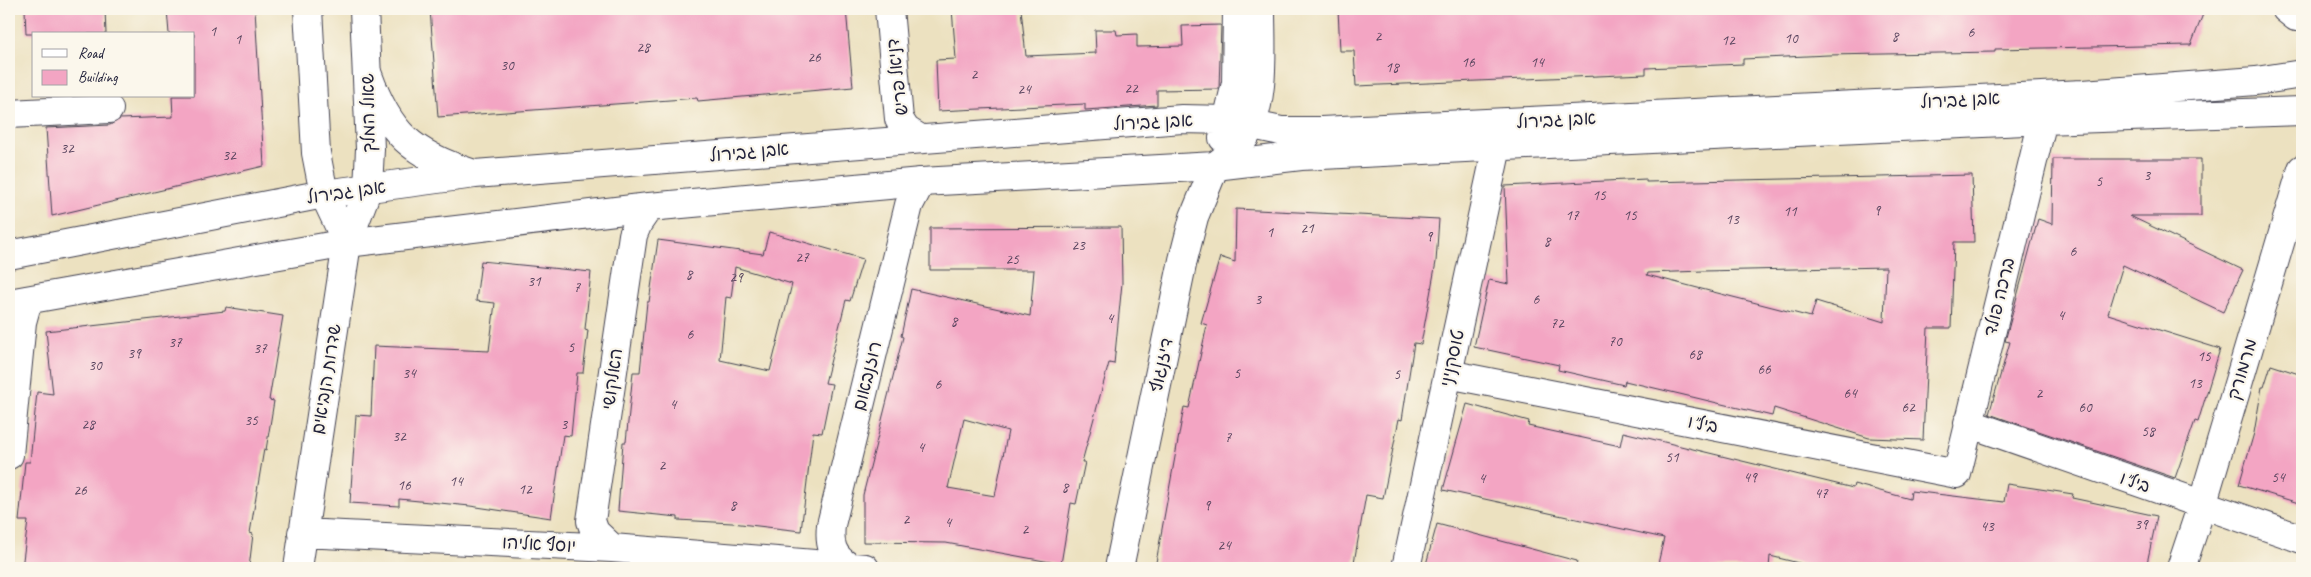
<svg xmlns="http://www.w3.org/2000/svg" width="2311" height="577" viewBox="0 0 2311 577" font-family="Caveat,'Playpen Sans Hebrew',sans-serif">
  <style>
    .building { fill: #f3a5c3; fill-rule: evenodd }
    .lines { fill: none; stroke-linecap: round; stroke-linejoin: round }
    .minor-casing { stroke: #403f4f; stroke-width: 30 }
    .major-casing { stroke: #403f4f; stroke-width: 30 }
    .minor { stroke: #fff; stroke-width: 28 }
    .major { stroke: #fff; stroke-width: 28 }
    .labels { text-anchor: middle; stroke-width: 4.5; stroke-linejoin: round; paint-order: stroke }
    .number-label { font-size: 15px; fill: #56435d }
    .street-label { font-size: 18px; fill: #22223b; stroke: #fbf7ec }
  </style>
  <rect width="100%" height="100%" fill="#fbf7ec"/>
  <filter id="ink" filterUnits="userSpaceOnUse"><feTurbulence type="fractalNoise" baseFrequency=".02" numOctaves="2"/><feDisplacementMap in="SourceGraphic" scale="10" xChannelSelector="R" yChannelSelector="G"/><feConvolveMatrix kernelMatrix="1 2 1 2 8 2 1 2 1" color-interpolation-filters="sRGB"/></filter>
  <filter id="wash" filterUnits="userSpaceOnUse"><feTurbulence type="fractalNoise" baseFrequency=".0096" numOctaves="4" result="noise"/><feDisplacementMap in="SourceGraphic" scale="20" xChannelSelector="R" yChannelSelector="G"/><feGaussianBlur stdDeviation="1.12" result="paint"/><feColorMatrix in="noise" values="0 0 0 0 0 0 0 0 0 0 0 0 0 0 0 0 0 1.4 0 .05"/><feComposite in="paint" operator="in"/></filter>
  <g filter="url(#wash)">
    <rect width="100%" height="100%" fill="#ece1c0"/>
    <g id="blocks">
      <path class="building" d="M 25,9 L 105,9 L 106,34 L 26,34 Z
        M 167,9 L 255,9 L 264,166 L 52,216 L 46,128 L 110,125 L 120,119 L 173,117 L 172,96 L 194,96 L 194,34 L 169,34 Z
        M 430,9 L 846,9 L 853,87 L 698,101 L 697,98 L 438,117 Z
        M 952,9 L 1021,9 L 1026,56 L 1096,53 L 1095,30 L 1116,30 L 1117,35 L 1137,34 L 1137,47 L 1183,46 L 1182,26 L 1221,25 L 1219,89 L 1157,90 L 1157,105 L 1085,110 L 1085,104 L 938,111 L 936,60 L 956,59 Z
        M 1338,9 L 1907,9 L 1907,12 L 1952,11 L 1952,9 L 2205,9 L 2191,45 L 1995,49 L 1995,52 L 1828,55 L 1743,59 L 1743,64 L 1646,68 L 1646,74 L 1356,86 L 1354,51 L 1340,51 Z
        M 2053,159 L 2201,159 L 2201,216 L 2130,216 L 2243,270 L 2223,312 L 2123,265 L 2108,314 L 2220,349 L 2198,422 L 2195,421 L 2175,478 L 1989,414 L 2010,342 L 2005,341 L 2038,219 L 2052,224 Z
        M 1972,175 L 1974,242 L 1954,242 L 1951,328 L 1928,328 L 1923,440 L 1869,438 L 1774,408 L 1772,416 L 1625,381 L 1624,385 L 1558,370 L 1559,365 L 1474,347 L 1489,280 L 1509,284 L 1505,186 L 1646,179 L 1646,182 ZM 1886,267 L 1884,322 L 1816,301 L 1811,317 L 1647,275 L 1648,273 L 1703,271 Z
        M 1236,209 L 1439,219 L 1436,262 L 1421,344 L 1414,343 L 1402,420 L 1399,419 L 1383,498 L 1366,495 L 1353,568 L 1155,568 L 1184,407 L 1189,408 L 1207,325 L 1201,323 L 1220,257 L 1235,262 Z
        M 1121,227 L 1122,283 L 1114,364 L 1109,363 L 1082,462 L 1085,462 L 1076,504 L 1071,503 L 1061,564 L 946,543 L 863,542 L 863,495 L 903,337 L 901,336 L 911,289 L 1030,316 L 1034,270 L 930,270 L 930,228 ZM 964,419 L 1008,431 L 995,496 L 948,488 Z
        M 769,232 L 863,259 L 850,301 L 846,300 L 825,383 L 832,384 L 822,433 L 813,432 L 801,531 L 732,523 L 678,520 L 678,517 L 618,511 L 623,442 L 626,442 L 633,372 L 640,372 L 647,302 L 649,302 L 658,240 L 763,254 ZM 735,267 L 792,284 L 770,371 L 720,360 L 726,297 L 731,298 Z
        M 481,261 L 591,272 L 585,329 L 588,330 L 583,373 L 577,373 L 571,436 L 563,435 L 551,518 L 470,506 L 399,499 L 399,506 L 350,503 L 356,415 L 371,416 L 374,346 L 489,351 L 495,303 L 476,301 Z
        M 226,307 L 283,316 L 269,400 L 274,401 L 266,450 L 264,449 L 250,533 L 253,534 L 249,568 L 22,568 L 28,521 L 19,521 L 25,462 L 30,462 L 37,392 L 53,394 L 46,331 L 225,311 Z
        M 2271,365 L 2302,375 L 2302,504 L 2239,485 L 2254,433 L 2262,387 L 2264,387 Z
        M 1467,404 L 1529,421 L 1528,426 L 1620,446 L 1623,432 L 1853,488 L 1854,484 L 1910,499 L 1911,491 L 2004,502 L 2007,484 L 2073,494 L 2072,498 L 2157,516 L 2146,568 L 1819,568 L 1770,556 L 1769,568 L 1657,568 L 1664,538 L 1443,490 Z
        M 1437,524 L 1577,561 L 1576,568 L 1425,568 Z"/>
    </g>
  </g>
  <g filter="url(#ink)">
    <use href="#blocks" fill-opacity="0" stroke="#403f4f" stroke-width="1"/>
    <g class="lines">
      <defs>
        <path id="minor" d="M 308,9 L 316,153 L 324,194 L 347,243
          M 889,9 L 899,119 L 906,130 L 919,138
          M 2286,9 L 2296,17
          M 9,114 L 109,109
          M 1229,120 L 1281,131 L 1321,131 L 2083,94 L 2256,81 L 2302,74
          M 1448,374 L 1957,474 L 2043,120
          M 1968,423 L 2302,539
          M 9,455 L 22,322 L 28,300
          M 302,533 L 612,548 L 865,568
          M 612,548 L 595,532 L 591,521 L 633,235 L 638,223 L 649,207
          M 848,566 C 832,556 829,544 831,525 L 909,205 L 921,182
          M 298,568 L 347,243 L 368,188 L 370,149 L 364,9
          M 1119,568 L 1183,260 L 1194,217 L 1215,166 L 1301,156 L 2043,120 L 2302,111
          M 1406,568 L 1497,147
          M 2181,568 L 2202,505 L 2302,169"/>
        <path id="major" d="M 368,75 C 389,134 412,154 471,173
          M 1223,138 L 1236,83 L 1237,9
          M 1215,166 C 1226,158 1237,149 1245,137 C 1266,102 1261,48 1261,9
          M 9,255 L 324,194 L 475,174 L 1182,119 L 1228,120
          M 9,303 L 347,243 L 649,207 L 921,182 L 1215,166"/>
      </defs>
      <use href="#minor" class="minor-casing"/>
      <use href="#major" class="major-casing"/>
      <use href="#minor" class="minor"/>
      <use href="#major" class="major"/>
    </g>
  </g>
  <g class="labels">
    <g class="number-label">
      <text x="213" y="36">1</text>
      <text x="1971" y="37">6</text>
      <text x="1378" y="41">2</text>
      <text x="1895" y="41">8</text>
      <text x="1791" y="43">10</text>
      <text x="238" y="44">1</text>
      <text x="1728" y="45">12</text>
      <text x="643" y="52">28</text>
      <text x="814" y="62">26</text>
      <text x="1468" y="67">16</text>
      <text x="1537" y="67">14</text>
      <text x="507" y="70">30</text>
      <text x="1392" y="72">18</text>
      <text x="974" y="79">2</text>
      <text x="1131" y="93">22</text>
      <text x="1024" y="94">24</text>
      <text x="67" y="153">32</text>
      <text x="229" y="160">32</text>
      <text x="2147" y="180">3</text>
      <text x="2099" y="186">5</text>
      <text x="1599" y="200">15</text>
      <text x="1877" y="215">9</text>
      <text x="1790" y="216">11</text>
      <text x="1572" y="220">17</text>
      <text x="1630" y="220">15</text>
      <text x="1732" y="224">13</text>
      <text x="1307" y="233">21</text>
      <text x="1270" y="237">1</text>
      <text x="1429" y="241">9</text>
      <text x="1547" y="246">8</text>
      <text x="1078" y="250">23</text>
      <text x="2073" y="256">6</text>
      <text x="802" y="262">27</text>
      <text x="1012" y="264">25</text>
      <text x="689" y="279">8</text>
      <text x="736" y="282">29</text>
      <text x="534" y="286">31</text>
      <text x="577" y="292">7</text>
      <text x="1258" y="304">3</text>
      <text x="1536" y="304">6</text>
      <text x="2061" y="320">4</text>
      <text x="1110" y="323">4</text>
      <text x="954" y="326">8</text>
      <text x="1557" y="328">72</text>
      <text x="690" y="339">6</text>
      <text x="1615" y="346">70</text>
      <text x="175" y="347">37</text>
      <text x="571" y="352">5</text>
      <text x="260" y="353">37</text>
      <text x="134" y="358">39</text>
      <text x="1695" y="359">68</text>
      <text x="2204" y="361">15</text>
      <text x="95" y="370">30</text>
      <text x="1764" y="374">66</text>
      <text x="409" y="378">34</text>
      <text x="1237" y="378">5</text>
      <text x="1397" y="379">5</text>
      <text x="2195" y="388">13</text>
      <text x="938" y="389">6</text>
      <text x="1850" y="398">64</text>
      <text x="2039" y="398">2</text>
      <text x="673" y="409">4</text>
      <text x="1908" y="412">62</text>
      <text x="2085" y="412">60</text>
      <text x="251" y="425">35</text>
      <text x="88" y="429">28</text>
      <text x="564" y="429">3</text>
      <text x="2148" y="436">58</text>
      <text x="399" y="441">32</text>
      <text x="1228" y="442">7</text>
      <text x="921" y="452">4</text>
      <text x="1672" y="462">51</text>
      <text x="662" y="470">2</text>
      <text x="1750" y="482">49</text>
      <text x="2278" y="482">54</text>
      <text x="1482" y="483">4</text>
      <text x="456" y="486">14</text>
      <text x="404" y="490">16</text>
      <text x="1065" y="492">8</text>
      <text x="525" y="494">12</text>
      <text x="80" y="495">26</text>
      <text x="1821" y="498">47</text>
      <text x="733" y="510">8</text>
      <text x="1207" y="510">9</text>
      <text x="906" y="524">2</text>
      <text x="948" y="527">4</text>
      <text x="2141" y="529">39</text>
      <text x="1987" y="531">43</text>
      <text x="1025" y="534">2</text>
      <text x="1224" y="550">24</text>
    </g>
    <g class="street-label">
      <text transform="translate(897 77) rotate(-97)" y="6">דניאל פריש</text>
      <text transform="translate(1960 100) rotate(-3)" y="6">אבן גבירול</text>
      <text transform="translate(368 113) rotate(-91)" y="6">שאול המלך</text>
      <text transform="translate(1556 120) rotate(-3)" y="6">אבן גבירול</text>
      <text transform="translate(1153 122) rotate(-3)" y="6">אבן גבירול</text>
      <text transform="translate(749 152) rotate(-5)" y="6">אבן גבירול</text>
      <text transform="translate(346 192) rotate(-8)" y="6">אבן גבירול</text>
      <text transform="translate(1999 297) rotate(-76)" y="6">ברכה פולד</text>
      <text transform="translate(1452 358) rotate(-78)" y="6">טוסקניני</text>
      <text transform="translate(1161 365) rotate(-78)" y="6">דיזנגוף</text>
      <text transform="translate(2242 369) rotate(-73)" y="6">מרמורק</text>
      <text transform="translate(867 376) rotate(-76)" y="6">רוזנבאום</text>
      <text transform="translate(326 379) rotate(-81)" y="6">שדרות הנביאים</text>
      <text transform="translate(612 379) rotate(-82)" y="6">האלקושי</text>
      <text transform="translate(1703 424) rotate(11)" y="6">ביל"ו</text>
      <text transform="translate(2135 482) rotate(19)" y="6">ביל"ו</text>
      <text transform="translate(539 544) rotate(3)" y="6">יוסף אליהו</text>
    </g>
  </g>
  <rect width="2311" height="577" fill="none" stroke="#fbf7ec" stroke-width="30"/>
  <rect x="32" y="32" width="162" height="65" fill="#fbf7ec" stroke="#a4a2a5"/>
  <rect x="42" y="49" width="25" height="8" fill="#ffffff" stroke="#a4a2a5"/>
  <text x="78" y="58" font-size="15" fill="#22223b">Road</text>
  <rect x="42" y="70" width="25" height="15" fill="#f3a5c3" stroke="#a4a2a5"/>
  <text x="78" y="82" font-size="15" fill="#22223b">Building</text>
</svg>
